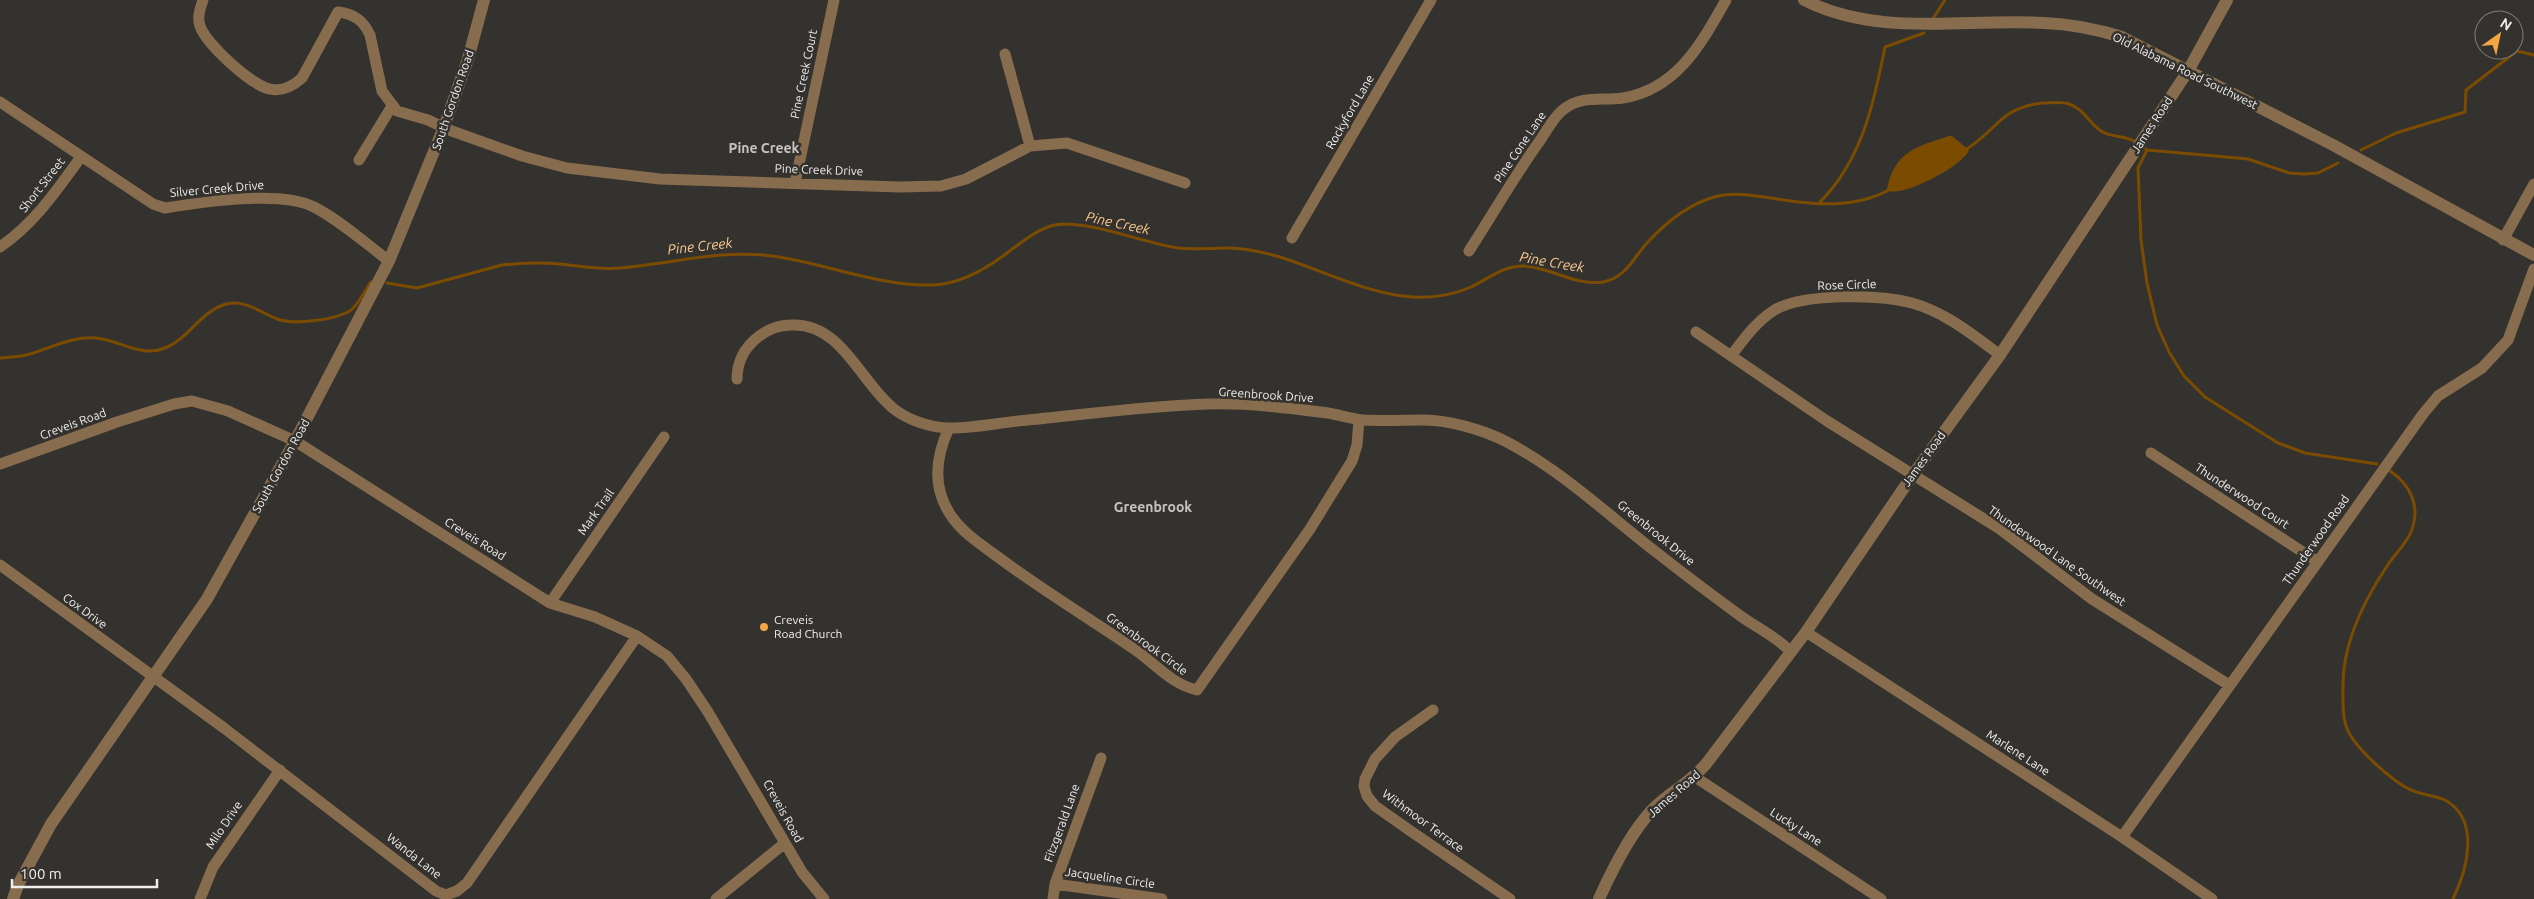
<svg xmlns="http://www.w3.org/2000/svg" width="2534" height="899" viewBox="0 0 2534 899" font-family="Ubuntu,sans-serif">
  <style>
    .water { fill: #7b4c00 }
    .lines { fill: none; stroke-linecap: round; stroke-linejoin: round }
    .stream { stroke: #7b4c00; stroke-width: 3 }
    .minor { stroke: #876c4d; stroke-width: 11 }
    .tertiary { stroke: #876c4d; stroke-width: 12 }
    .poi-dot { fill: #f2a541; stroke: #34322f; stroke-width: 2 }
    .labels { text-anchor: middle; stroke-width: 5; stroke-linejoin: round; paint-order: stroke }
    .street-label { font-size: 12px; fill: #f0eeec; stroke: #34322f }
    .poi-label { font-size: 12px; fill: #f0eeec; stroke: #34322f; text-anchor: start }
    .neighbourhood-label { font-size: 14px; font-weight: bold; fill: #c7c4c0; stroke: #34322f }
    .water-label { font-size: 14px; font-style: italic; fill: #fcc990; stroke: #34322f }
  </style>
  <rect width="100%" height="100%" fill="#34322f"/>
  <path class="water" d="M 1949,136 L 1952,136 L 1969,150 C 1963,166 1905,196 1889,191 L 1887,189 C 1895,151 1916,147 1949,136 Z"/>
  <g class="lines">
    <path class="stream" d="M 1934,17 L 1945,0
      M 2143,147 L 2147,150 L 2248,159 L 2289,173 L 2304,174 L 2318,173 L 2338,163
      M 1965,150 C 1997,131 1999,108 2042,103 C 2051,103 2061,101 2069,104 C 2084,109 2089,123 2101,131 C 2112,138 2127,135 2138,143
      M 2147,150 L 2138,168 L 2141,240 L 2147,283 L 2157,325 L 2169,352 L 2184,376 L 2205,397 L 2278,443 L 2305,453 L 2377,464
      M 2361,150 L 2396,133 L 2465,112 L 2466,90 L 2517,51 L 2534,55
      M 1820,202 C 1862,160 1874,103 1885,47 L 1924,33
      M 387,283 L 417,288 L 502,265 C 521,263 541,262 560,264 C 580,266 599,270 619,268 C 671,264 720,249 772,256 C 825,263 877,286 931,285 C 960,285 988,268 1011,250 C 1026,239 1043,225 1062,224 C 1101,224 1140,242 1178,248 C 1195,250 1212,248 1229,248 C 1244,248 1258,251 1273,255 C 1319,268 1365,294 1413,297 C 1433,298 1453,295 1471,287 C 1488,279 1504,265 1525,266 C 1552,268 1575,286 1603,282 C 1625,278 1633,259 1646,244 C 1666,222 1689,203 1718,196 C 1737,192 1758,196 1777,199 C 1816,205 1855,209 1891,189
      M 0,358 C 9,357 18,357 26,355 C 50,349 70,336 96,338 C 120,340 141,358 165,348 C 188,339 200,313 223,305 C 243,298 260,312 277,319 C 294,325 332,320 348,312 C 357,308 365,290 371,282
      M 2390,471 C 2411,485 2421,507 2411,532 C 2406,544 2394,555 2387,566 C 2363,602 2342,644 2343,688 C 2343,701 2342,721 2349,733 C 2359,751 2391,780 2409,789 C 2420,795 2434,795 2445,800 C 2481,820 2467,870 2453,899"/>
    <path class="minor" d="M 203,0 C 200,9 197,17 200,26 C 206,44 252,86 270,89 C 283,92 293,86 302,78 L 338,12
      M 338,12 C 354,14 363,20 370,35 L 382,91 L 397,111 L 428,120 L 449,130 L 522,156 L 567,168 L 660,179 L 900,187 L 941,186 L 966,179 L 1030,146 L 1067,143 L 1185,183
      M 1005,54 L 1030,146
      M 0,102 L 153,204 L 165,208 C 203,202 281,190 314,207 C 341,221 365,243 389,261
      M 359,160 L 392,106
      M 795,183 L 834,0
      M 1292,238 L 1431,0
      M 2503,240 L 2534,184
      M 0,247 C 35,223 56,191 81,157
      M 1469,251 C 1493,214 1515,175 1541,139 C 1548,129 1554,116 1564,109 C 1583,95 1601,101 1623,98 C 1677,89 1701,44 1726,0
      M 1696,332 L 1827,421 L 2000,529 L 2092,599 L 2229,685
      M 1731,356 C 1743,340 1756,322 1773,311 C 1801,293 1880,294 1912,303 C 1945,312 1973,335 2000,355
      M 737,379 C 737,362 744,348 758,337 C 767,330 778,325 791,325 C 841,322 860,382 894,409 C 908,420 931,428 950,428 C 976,428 1002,422 1028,420 C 1088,414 1148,406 1208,404 C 1248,403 1289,408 1328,413 C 1340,415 1352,419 1364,420 C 1384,421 1404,420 1424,420 C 1449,420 1483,430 1505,441 C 1561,470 1607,514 1656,552 C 1684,574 1713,596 1742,617 C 1759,629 1777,637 1791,652
      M 949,428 C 935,458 932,489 952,517 C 964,534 982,545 998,557 C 1042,590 1089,618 1134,649 C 1156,664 1171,684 1197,690 L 1310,529 L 1339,482 L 1352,461 L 1357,445 L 1359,420
      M 2151,453 L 2318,562
      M 0,464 L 117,422 L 174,404 L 192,401 L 228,411 L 295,441 L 550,603 L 595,617 L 637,636 L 667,656 L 686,679 L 708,712 L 802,872 L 824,899
      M 0,565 L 224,728 L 436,891 L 446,895 L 457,891 L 467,883 L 637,636
      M 550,603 L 664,437
      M 1806,632 L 2122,837 L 2212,899
      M 1433,710 L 1395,737 L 1375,759 L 1365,779 L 1364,786 L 1367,796 L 1375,806 L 1412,832 L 1510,899
      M 1695,777 L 1881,899
      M 2122,837 L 2423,414 L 2438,396 L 2482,368 L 2508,340 L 2534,269
      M 1055,884 L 1162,899
      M 200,899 L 213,867 L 280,770
      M 716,899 L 785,843
      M 1053,899 L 1055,884 L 1101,758"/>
    <path class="tertiary" d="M 1804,0 C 1879,38 1964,18 2044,23 C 2071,24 2096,29 2122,37 L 2333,145 L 2534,255
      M 13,899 L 18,885 L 51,824 L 207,599 L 295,441 L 389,261 L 444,127 L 468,59 L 484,0
      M 1599,899 C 1612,870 1631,832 1653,809 C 1670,792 1691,782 1706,764 L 1806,632 L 1912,476 L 2000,355 L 2188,71 L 2227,0"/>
  </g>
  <circle class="poi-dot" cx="764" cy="627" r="5"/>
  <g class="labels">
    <g class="street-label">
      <text transform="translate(2185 71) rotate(26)" y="4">Old Alabama Road Southwest</text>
      <text transform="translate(804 74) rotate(-78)" y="4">Pine Creek Court</text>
      <text transform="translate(453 100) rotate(-71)" y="4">South Gordon Road</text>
      <text transform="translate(1350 112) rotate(-60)" y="4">Rockyford Lane</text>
      <text transform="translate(2152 125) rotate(-57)" y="4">James Road</text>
      <text transform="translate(1520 147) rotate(-56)" y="4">Pine Cone Lane</text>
      <text transform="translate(819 170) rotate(2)" y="4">Pine Creek Drive</text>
      <text transform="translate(42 185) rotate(-52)" y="4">Short Street</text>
      <text transform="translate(217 189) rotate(-5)" y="4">Silver Creek Drive</text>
      <text transform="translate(1847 285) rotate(-2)" y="4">Rose Circle</text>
      <text transform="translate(1266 395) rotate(4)" y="4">Greenbrook Drive</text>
      <text transform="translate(73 424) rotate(-20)" y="4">Creveis Road</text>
      <text transform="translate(1924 459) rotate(-54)" y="4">James Road</text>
      <text transform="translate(281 466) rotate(-61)" y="4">South Gordon Road</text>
      <text transform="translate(2242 496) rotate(33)" y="4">Thunderwood Court</text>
      <text transform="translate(596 512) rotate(-55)" y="4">Mark Trail</text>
      <text transform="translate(1656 533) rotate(39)" y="4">Greenbrook Drive</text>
      <text transform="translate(475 539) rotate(32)" y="4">Creveis Road</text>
      <text transform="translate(2316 540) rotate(-55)" y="4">Thunderwood Road</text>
      <text transform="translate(2057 556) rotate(35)" y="4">Thunderwood Lane Southwest</text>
      <text transform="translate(85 611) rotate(36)" y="4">Cox Drive</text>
      <text transform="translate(1147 644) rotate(36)" y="4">Greenbrook Circle</text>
      <text transform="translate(2018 753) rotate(33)" y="4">Marlene Lane</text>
      <text transform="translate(1674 794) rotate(-41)" y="4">James Road</text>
      <text transform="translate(783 811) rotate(61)" y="4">Creveis Road</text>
      <text transform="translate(1423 821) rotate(36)" y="4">Withmoor Terrace</text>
      <text transform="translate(1062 823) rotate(-70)" y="4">Fitzgerald Lane</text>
      <text transform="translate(224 825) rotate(-56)" y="4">Milo Drive</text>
      <text transform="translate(1796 827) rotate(33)" y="4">Lucky Lane</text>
      <text transform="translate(414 856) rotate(38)" y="4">Wanda Lane</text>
      <text transform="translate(1110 878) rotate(8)" y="4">Jacqueline Circle</text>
    </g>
    <g class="poi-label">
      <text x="774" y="624">Creveis<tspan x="774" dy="14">Road Church</tspan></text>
    </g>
    <g class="neighbourhood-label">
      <text x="764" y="153">Pine Creek</text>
      <text x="1153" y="512">Greenbrook</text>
    </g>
    <g class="water-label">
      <text transform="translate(1118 223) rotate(12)" y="5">Pine Creek</text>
      <text transform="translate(700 246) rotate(-6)" y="5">Pine Creek</text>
      <text transform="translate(1552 262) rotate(10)" y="5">Pine Creek</text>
    </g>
  </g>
  <g transform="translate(2499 35) rotate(33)"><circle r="24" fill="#34322f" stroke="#7f7d7b"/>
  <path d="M0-4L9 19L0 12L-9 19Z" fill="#f2a541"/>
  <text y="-8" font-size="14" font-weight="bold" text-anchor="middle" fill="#f0eeec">N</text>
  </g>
  <path d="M12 879v8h145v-8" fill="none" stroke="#f0eeec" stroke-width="2.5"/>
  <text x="20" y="879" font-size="15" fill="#f0eeec" stroke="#34322f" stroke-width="4" paint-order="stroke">100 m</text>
</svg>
